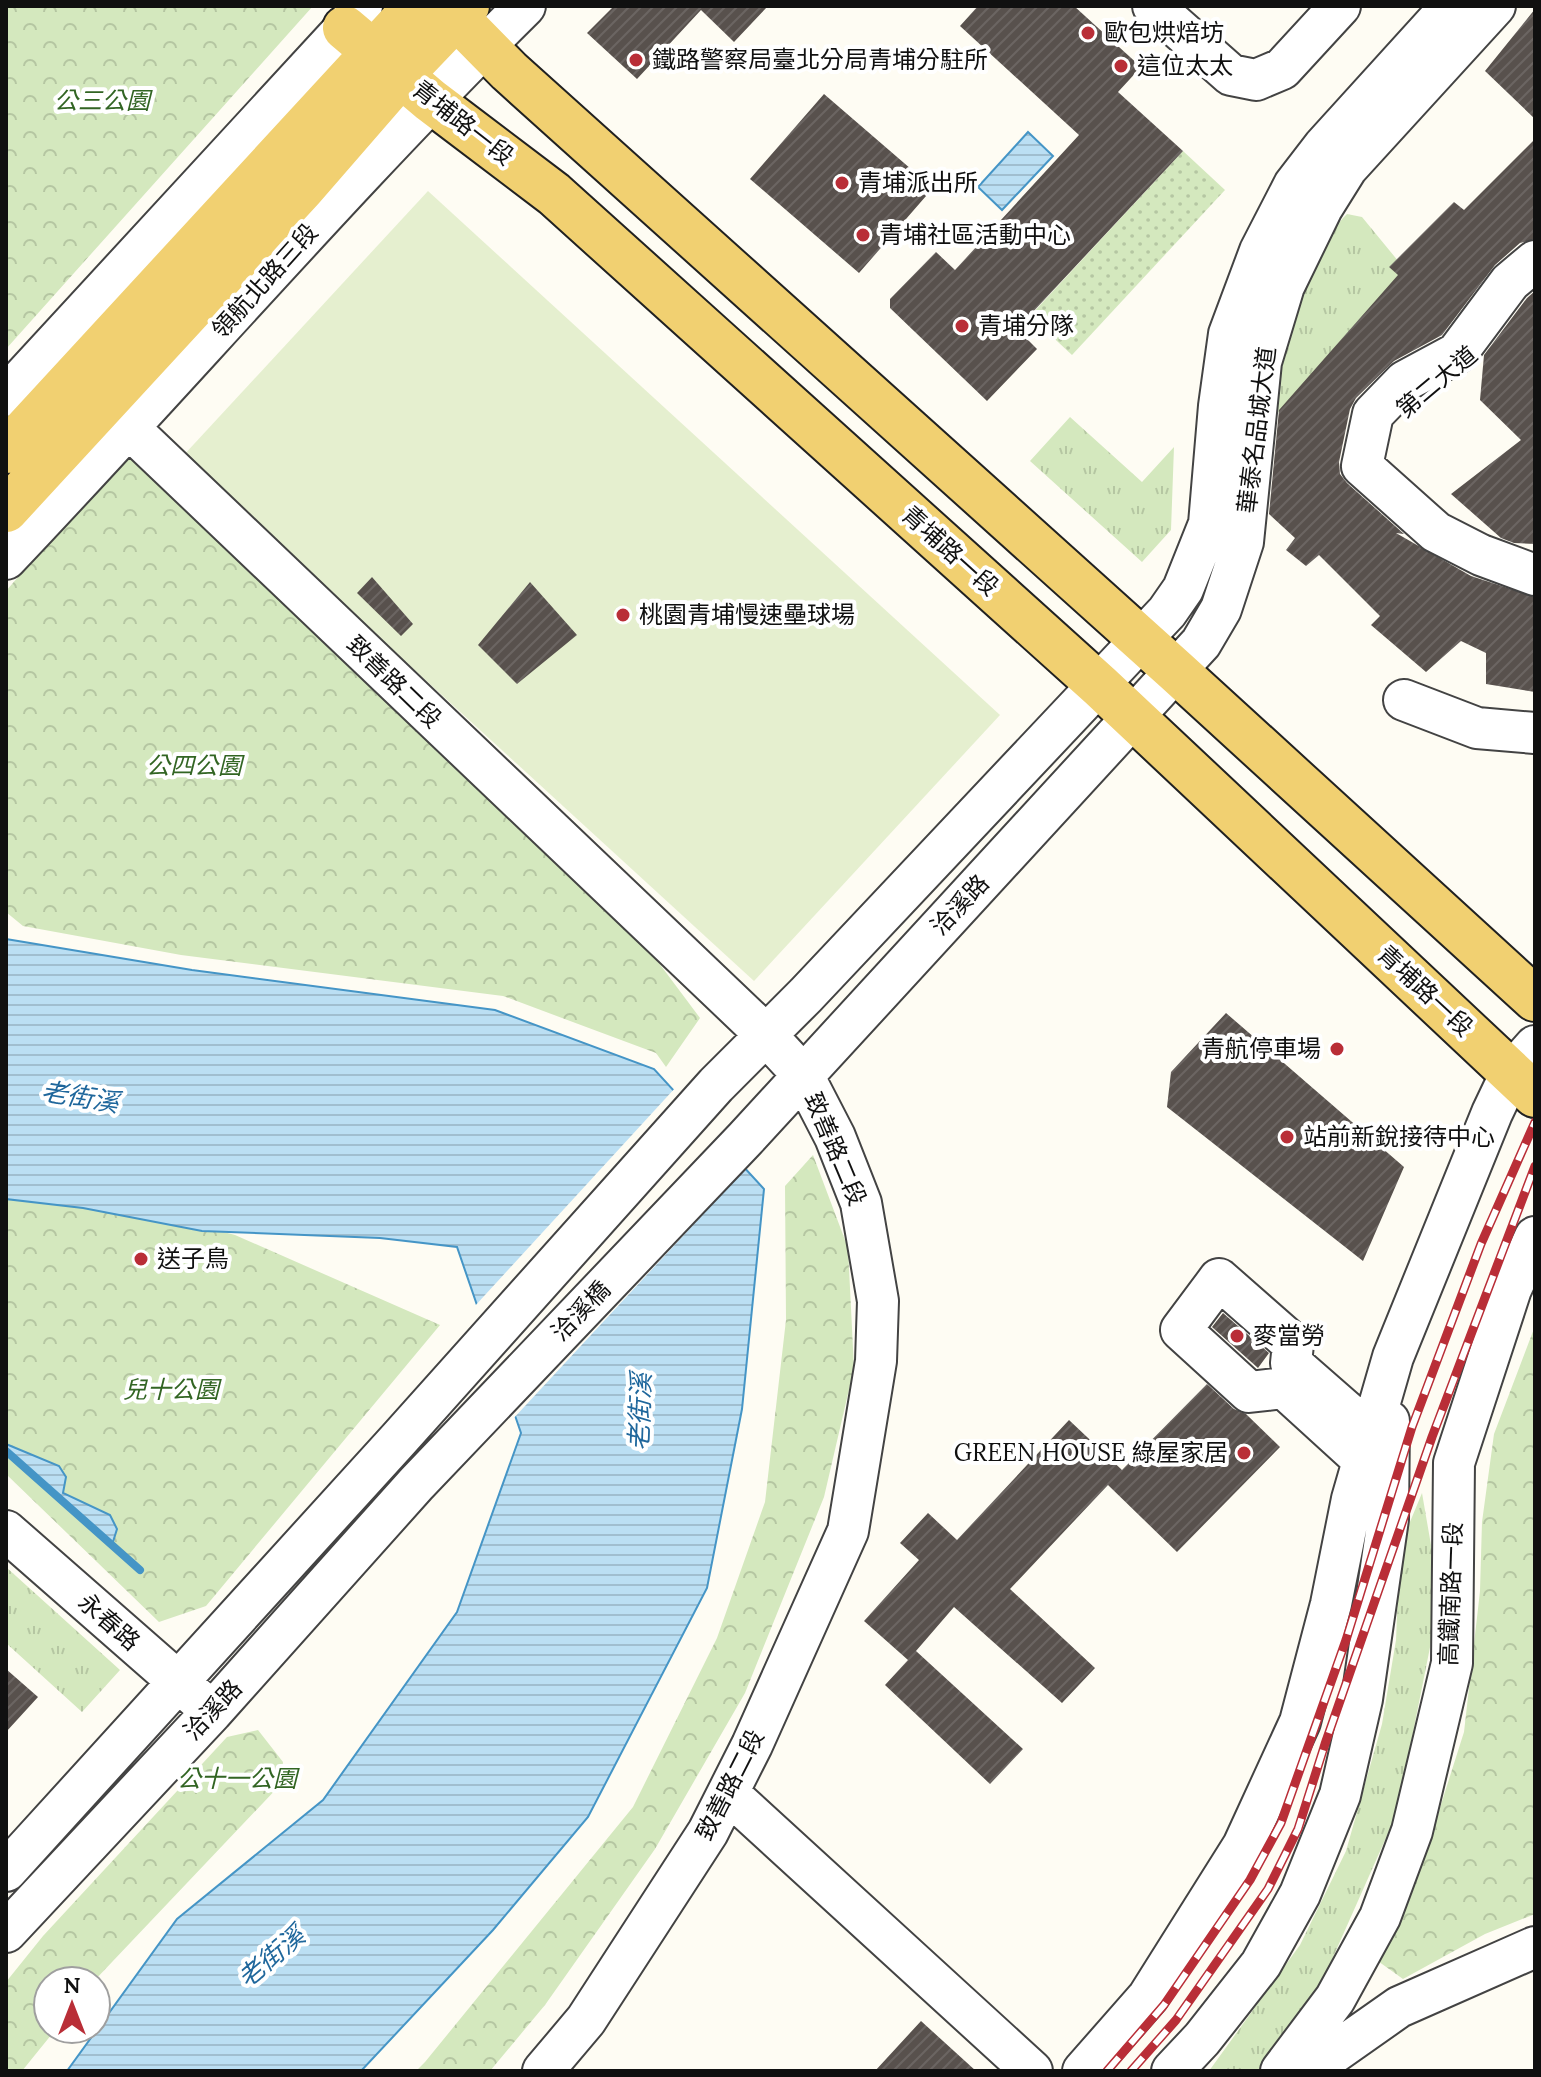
<svg xmlns="http://www.w3.org/2000/svg" width="1541" height="2077" viewBox="0 0 1541 2077" font-family="Lora,'Noto Sans TC',serif">
  <style>
    .grass { fill: url(#grass-tufts) }
    .park { fill: url(#park-crowns) }
    .garden { fill: url(#garden-dots) }
    .pitch { fill: #e5efcf }
    .water { fill: url(#water-rules); stroke: #4595c6; stroke-width: 2 }
    .pier { fill: #fefcf3 }
    .lines { fill: none; stroke-linecap: round; stroke-linejoin: round }
    .stream { stroke: #4595c6; stroke-width: 8 }
    .building { fill: url(#building-hatch) }
    .minor-casing { stroke: #434343; stroke-width: 44 }
    .major-casing { stroke: #212121; stroke-width: 48 }
    .minor { stroke: #fff; stroke-width: 40 }
    .major { stroke: #f1d071; stroke-width: 44 }
    .rail-casing { stroke: #b92e37; stroke-width: 9 }
    .rail { stroke: #fff; stroke-width: 6; stroke-dasharray: 18; stroke-linecap: butt }
    .poi-dot { fill: #b92e37; stroke: #fff; stroke-width: 3 }
    .labels { text-anchor: middle; stroke-width: 8; stroke-linejoin: round; paint-order: stroke }
    .poi-label { font-size: 24px; fill: #101010; stroke: #fff; text-anchor: start }
    .park-label { font-size: 24px; font-style: italic; fill: #326523; stroke: #fff }
    .street-label { font-size: 24px; fill: #101010; stroke: #fff }
    .water-label { font-size: 26px; font-style: italic; fill: #1f679c; stroke: #fff }
  </style>
  <defs>
    <pattern id="grass-tufts" width="24" height="20" patternUnits="userSpaceOnUse" patternTransform="scale(2)"><rect width="24" height="20" fill="#d4e8be"/><path d="M3 7l-1-3M5 7V3M7 7l1-3M15 17l-1-3M17 17v-4M19 17l1-3" fill="none" stroke="#b5c6a2"/></pattern>
    <pattern id="park-crowns" width="20" height="18" patternUnits="userSpaceOnUse" patternTransform="scale(2)"><rect width="20" height="18" fill="#d4e8be"/><path d="M2 6a3 3 0 1 1 6 0M12 15a3 3 0 1 1 6 0" fill="none" stroke="#b5c6a2"/></pattern>
    <pattern id="garden-dots" width="8" height="8" patternUnits="userSpaceOnUse" patternTransform="scale(2)"><rect width="8" height="8" fill="#d4e8be"/><path d="M2 2h.1M6 6h.1" fill="none" stroke="#b5c6a2" stroke-width="1.8" stroke-linecap="round"/></pattern>
    <pattern id="water-rules" width="6" height="5" patternUnits="userSpaceOnUse" patternTransform="scale(2)"><rect width="6" height="5" fill="#bbdff3"/><path d="M0 2.5h6" fill="none" stroke="#a0becf"/></pattern>
    <pattern id="building-hatch" width="6" height="6" patternUnits="userSpaceOnUse" patternTransform="scale(2)"><rect width="6" height="6" fill="#58514d"/><path d="M-1 1l2-2M0 6l6-6M5 7l2-2" fill="none" stroke="#6b6562"/></pattern>
  </defs>
  <rect width="100%" height="100%" fill="#fefcf3"/>
  <path class="grass" d="M 1347,214 L 1362,217 L 1408,273 L 1273,418 C 1281,360 1305,255 1347,214 Z
    M 1070,417 L 1142,482 L 1174,447 L 1171,530 L 1142,562 L 1030,461 Z
    M 1422,1493 L 1440,1597 L 1397,1813 L 1314,2000 L 1259,2071 L 1209,2071 L 1300,1945 L 1346,1851 L 1382,1724 L 1396,1640 L 1400,1546 Z
    M 6,1567 L 120,1670 L 82,1712 L 6,1643 Z"/>
  <path class="park" d="M 7,6 L 313,6 L 6,349 L 6,8 Z
    M 131,446 L 623,915 L 700,1018 L 666,1067 L 656,1053 L 503,996 L 181,955 L 23,926 L 6,912 L 6,591 Z
    M 813,1155 L 848,1248 L 854,1368 L 824,1497 L 745,1693 L 655,1849 L 545,2005 L 490,2071 L 416,2071 L 425,2062 L 633,1807 L 717,1638 L 765,1502 L 786,1320 L 785,1186 Z
    M 6,1197 L 144,1211 L 235,1235 L 440,1325 L 206,1606 L 159,1622 L 6,1474 Z
    M 1535,1326 L 1535,1914 L 1485,1934 L 1403,1979 L 1375,1959 L 1424,1858 L 1464,1732 L 1480,1591 L 1482,1522 L 1494,1434 Z
    M 258,1730 L 283,1762 L 281,1784 L 94,1981 L 48,1981 L 48,2029 L 56,2029 L 22,2071 L 6,2071 L 6,1982 L 43,1936 L 227,1737 Z"/>
  <path class="garden" d="M 1183,151 L 1225,190 L 1072,355 L 1030,316 Z"/>
  <path class="pitch" d="M 428,191 L 1000,715 L 754,981 L 182,457 Z"/>
  <path class="water" d="M 1028,132 L 1053,156 L 1002,210 L 978,187 Z
    M 6,939 L 192,970 L 495,1010 L 654,1069 L 764,1189 L 742,1409 L 707,1588 L 588,1817 L 493,1930 L 361,2071 L 67,2071 L 177,1919 L 323,1800 L 457,1612 L 521,1433 L 457,1247 L 380,1238 L 202,1231 L 83,1208 L 6,1199 Z
    M 6,1444 L 59,1466 L 66,1477 L 63,1493 L 110,1515 L 117,1529 L 112,1545 L 6,1451 Z"/>
  <path class="pier" d="M 676,1087 L 748,1166 L 512,1420 L 474,1307 Z"/>
  <g class="lines">
    <path class="stream" d="M 6,1451 L 140,1570"/>
  </g>
  <path class="building" d="M 614,6 L 768,6 L 734,42 L 701,10 L 637,79 L 587,33 Z
    M 978,6 L 1074,6 L 1141,67 L 1118,92 L 1183,151 L 1017,329 L 1037,349 L 987,401 L 890,308 L 890,299 L 936,252 L 955,270 L 1079,135 L 960,26 Z
    M 1535,9 L 1535,119 L 1485,71 Z
    M 824,94 L 933,188 L 859,273 L 750,179 Z
    M 1535,139 L 1535,239 L 1520,243 L 1495,265 L 1442,335 L 1394,361 L 1356,398 L 1350,409 L 1339,462 L 1340,474 L 1347,483 L 1404,534 L 1396,533 L 1471,576 L 1535,597 L 1535,692 L 1486,684 L 1486,653 L 1461,641 L 1426,672 L 1371,625 L 1380,616 L 1319,555 L 1306,566 L 1286,550 L 1295,538 L 1269,514 L 1279,410 L 1398,275 L 1389,267 L 1454,202 L 1464,210 Z
    M 1535,291 L 1535,544 L 1514,543 L 1501,538 L 1451,494 L 1521,440 L 1480,400 L 1484,355 L 1527,298 Z
    M 372,577 L 413,624 L 401,636 L 357,593 Z
    M 530,582 L 577,635 L 517,684 L 478,645 Z
    M 1226,1013 L 1404,1167 L 1363,1261 L 1167,1107 L 1171,1072 Z
    M 1223,1313 L 1269,1353 L 1258,1368 L 1212,1327 Z
    M 1207,1384 L 1234,1409 L 1246,1414 L 1280,1447 L 1177,1552 L 1108,1485 L 1010,1589 L 1095,1668 L 1062,1703 L 954,1607 L 916,1651 L 1023,1749 L 990,1784 L 885,1685 L 908,1660 L 864,1621 L 919,1560 L 900,1543 L 928,1513 L 957,1540 L 1069,1420 L 1122,1470 Z
    M 6,1669 L 38,1697 L 6,1732 Z
    M 921,2021 L 976,2071 L 875,2071 Z"/>
  <g class="lines">
    <defs>
      <path id="minor" d="M 1153,6 L 1231,75 L 1256,80 L 1282,69 L 1340,6
        M 1535,261 L 1510,282 L 1457,353 L 1405,381 L 1373,414 L 1362,466 L 1436,532 L 1481,555 L 1535,575
        M 6,396 L 345,28 L 362,6
        M 130,429 L 766,1035 L 803,1075 L 835,1137 L 861,1203 L 878,1301 L 876,1361 L 848,1531 L 752,1745 L 708,1832 L 586,2020 L 543,2071
        M 6,559 C 180,376 345,184 525,6
        M 1404,700 L 1477,728 L 1535,733
        M 1363,1460 L 1284,1388 L 1249,1392 L 1181,1330 L 1219,1279 L 1293,1344 L 1291,1363 L 1371,1433
        M 6,1531 L 199,1700
        M 728,1793 L 1032,2071
        M 6,1871 L 399,1439 L 716,1085 L 806,995 L 1167,612 L 1183,589 L 1209,524 L 1219,406 L 1229,334 L 1260,251 L 1294,185 L 1324,146 L 1451,6
        M 6,1932 L 212,1712 L 416,1484 L 745,1139 L 1201,643 L 1221,609 L 1243,542 L 1261,362 L 1284,286 L 1322,208 L 1347,168 L 1495,6
        M 1083,2071 L 1148,1997 L 1243,1846 L 1300,1722 L 1331,1604 L 1352,1499 L 1393,1357 L 1492,1113 L 1511,1073 L 1535,1046
        M 1172,2071 L 1202,2039 L 1261,1964 L 1300,1894 L 1340,1795 L 1362,1699 L 1388,1519 L 1389,1421
        M 1281,2071 L 1335,1999 L 1380,1917 L 1412,1831 L 1452,1663 L 1454,1463 L 1511,1289 L 1535,1237
        M 1308,2071 L 1399,2007 L 1535,1947"/>
      <path id="major" d="M 445,6 L 509,71 L 1176,671 L 1535,999
        M 345,28 L 430,100 L 554,194 L 1100,686 L 1535,1095
        M 6,451 L 416,6
        M 6,510 L 302,189 L 401,75 L 467,6"/>
    </defs>
    <use href="#minor" class="minor-casing"/>
    <use href="#major" class="major-casing"/>
    <use href="#minor" class="minor"/>
    <use href="#major" class="major"/>
    <defs>
      <path id="rail" d="M 1107,2071 L 1164,2005 L 1250,1880 L 1281,1823 L 1346,1640 L 1412,1427 L 1481,1244 L 1535,1122
        M 1131,2071 L 1176,2020 L 1268,1889 L 1298,1829 L 1325,1744 L 1432,1437 L 1535,1166"/>
    </defs>
    <use href="#rail" class="rail-casing"/>
    <use href="#rail" class="rail"/>
  </g>
  <g class="poi-dot">
    <circle cx="1088" cy="33" r="8"/>
    <circle cx="636" cy="60" r="8"/>
    <circle cx="1121" cy="66" r="8"/>
    <circle cx="842" cy="183" r="8"/>
    <circle cx="863" cy="235" r="8"/>
    <circle cx="962" cy="326" r="8"/>
    <circle cx="623" cy="615" r="8"/>
    <circle cx="1337" cy="1049" r="8"/>
    <circle cx="1287" cy="1137" r="8"/>
    <circle cx="141" cy="1259" r="8"/>
    <circle cx="1237" cy="1336" r="8"/>
    <circle cx="1244" cy="1453" r="8"/>
  </g>
  <g class="labels">
    <g class="poi-label">
      <text x="1104" y="41">歐包烘焙坊</text>
      <text x="652" y="68">鐵路警察局臺北分局青埔分駐所</text>
      <text x="1137" y="74">這位太太</text>
      <text x="858" y="191">青埔派出所</text>
      <text x="879" y="243">青埔社區活動中心</text>
      <text x="978" y="334">青埔分隊</text>
      <text x="639" y="623">桃園青埔慢速壘球場</text>
      <text x="1321" y="1057" text-anchor="end">青航停車場</text>
      <text x="1303" y="1145">站前新銳接待中心</text>
      <text x="157" y="1267">送子鳥</text>
      <text x="1253" y="1344">麥當勞</text>
      <text x="1228" y="1461" text-anchor="end">GREEN HOUSE 綠屋家居</text>
    </g>
    <g class="park-label">
      <text x="102" y="109">公三公園</text>
      <text x="194" y="774">公四公園</text>
      <text x="171" y="1398">兒十公園</text>
      <text x="237" y="1787">公十一公園</text>
    </g>
    <g class="street-label">
      <text transform="translate(463 123) rotate(38)" y="8">青埔路一段</text>
      <text transform="translate(265 281) rotate(-48)" y="8">領航北路三段</text>
      <text transform="translate(1437 382) rotate(-40)" y="8">第二大道</text>
      <text transform="translate(1257 430) rotate(-83)" y="8">華泰名品城大道</text>
      <text transform="translate(950 551) rotate(42)" y="8">青埔路一段</text>
      <text transform="translate(394 682) rotate(44)" y="8">致善路二段</text>
      <text transform="translate(960 905) rotate(-47)" y="8">洽溪路</text>
      <text transform="translate(1425 991) rotate(43)" y="8">青埔路一段</text>
      <text transform="translate(835 1149) rotate(67)" y="8">致善路二段</text>
      <text transform="translate(581 1311) rotate(-46)" y="8">洽溪橋</text>
      <text transform="translate(1451 1594) rotate(-88)" y="8">高鐵南路一段</text>
      <text transform="translate(109 1622) rotate(41)" y="8">永春路</text>
      <text transform="translate(213 1710) rotate(-47)" y="8">洽溪路</text>
      <text transform="translate(730 1785) rotate(-63)" y="8">致善路二段</text>
    </g>
    <g class="water-label">
      <text transform="translate(80 1097) rotate(9)" y="9">老街溪</text>
      <text transform="translate(640 1412) rotate(-88)" y="9">老街溪</text>
      <text transform="translate(271 1957) rotate(-40)" y="9">老街溪</text>
    </g>
  </g>
  <rect width="1541" height="2077" fill="none" stroke="#101010" stroke-width="16"/>
  <g transform="translate(72 2005)"><circle r="38" fill="#ffffff" stroke="#9f9f9f" stroke-width="2"/>
  <path d="M0-6L14 30L0 20L-14 30Z" fill="#b92e37"/>
  <text y="-12" font-size="22" font-weight="bold" text-anchor="middle" fill="#101010">N</text>
  </g>
</svg>
